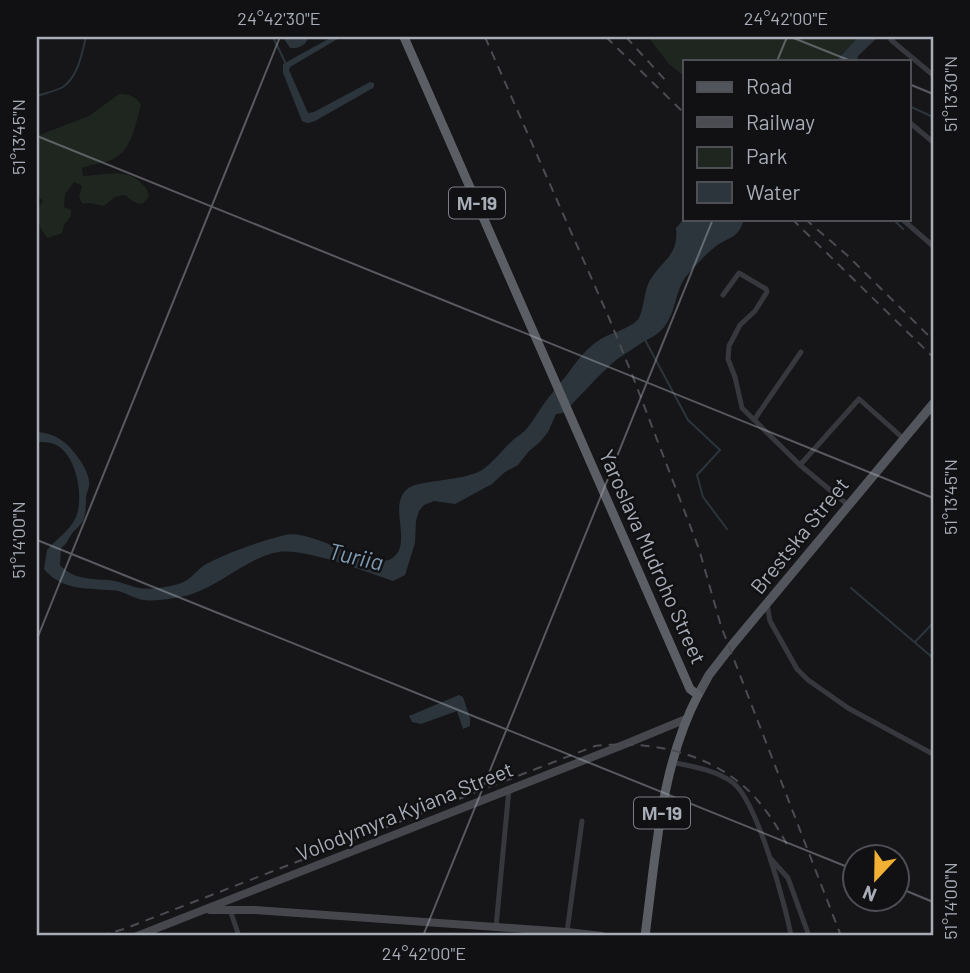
<svg xmlns="http://www.w3.org/2000/svg" width="970" height="973" viewBox="0 0 970 973" font-family="Barlow,sans-serif">
  <style>
    .green { fill: #1e261f }
    .water { fill: #2c353c }
    .lines { fill: none; stroke-linecap: round; stroke-linejoin: round }
    .stream { stroke: #2c353c; stroke-width: 2 }
    .minor { stroke: #37383d; stroke-width: 5 }
    .secondary { stroke: #45474d; stroke-width: 8 }
    .primary { stroke: #53555c; stroke-width: 9 }
    .trunk { stroke: #5b5e65; stroke-width: 9 }
    .rail { stroke: #4a4c52; stroke-width: 2; stroke-dasharray: 9 7; stroke-linecap: butt }
    .ticks { fill: none; stroke: #a8adb8; stroke-width: 2; stroke-opacity: 0.45 }
    .labels { text-anchor: middle; stroke-width: 5; stroke-linejoin: round; paint-order: stroke }
    .shield { fill: #111113; stroke: #7b7e86; stroke-width: 2 }
    .shield-label { font-size: 19px; font-weight: bold; fill: #a8adb8 }
    .street-label { font-size: 21px; fill: #a8adb8; stroke: #111113 }
    .water-label { font-size: 23px; font-style: italic; fill: #7f9bb3; stroke: #111113 }
    .neatline { fill: none; stroke: #a8adb8; stroke-width: 2.5 }
    .ticks-label { font-size: 18px; text-anchor: middle; fill: #a8adb8 }
  </style>
  <rect width="100%" height="100%" fill="#161618"/>
  <path class="green" d="M 648,37 L 858,37 L 836,61 L 685,61 L 685,77 L 669,64 Z
    M 119,94 C 129,94 136,96 141,105 C 135,125 132,153 109,161 C 100,164 91,164 82,168 L 83,176 C 102,176 124,167 140,182 C 146,187 148,190 149,197 L 142,204 L 134,202 L 125,195 L 115,197 L 104,206 L 89,203 L 82,204 L 79,196 L 82,186 L 74,182 L 65,194 L 64,207 L 71,210 L 71,216 L 64,225 L 62,233 L 48,238 C 38,228 33,212 43,201 L 40,198 L 37,201 L 37,136 L 89,116 Z"/>
  <path class="water" d="M 283,37 L 308,37 C 307,45 298,49 290,48 Z
    M 332,37 L 341,37 L 290,67 L 289,70 L 308,113 L 314,112 L 370,82 L 374,83 L 374,86 L 373,88 L 315,121 C 310,123 307,124 302,121 L 283,73 L 283,64 Z
    M 858,37 L 878,37 L 858,56 L 857,61 L 836,61 Z
    M 685,218 L 744,219 C 738,240 729,236 715,247 C 705,255 696,265 688,274 C 675,288 677,311 664,327 C 658,335 651,337 643,342 C 634,348 625,354 616,360 C 597,376 581,396 563,413 L 556,414 L 548,432 L 540,442 L 529,451 L 518,465 L 505,472 L 492,484 L 455,504 L 434,501 L 424,505 L 419,511 L 416,521 L 415,543 L 405,575 L 393,581 C 366,572 306,548 279,552 C 252,555 220,585 192,594 C 179,598 151,603 139,599 C 127,595 122,590 108,590 C 84,588 61,590 44,569 L 47,550 C 57,538 69,532 76,517 C 84,497 77,458 58,446 C 52,442 44,442 37,442 L 37,432 C 55,433 67,442 77,456 C 82,463 88,472 89,481 C 90,487 87,491 86,497 C 86,504 86,512 84,518 C 82,525 75,529 71,535 C 67,541 67,544 61,548 L 60,565 C 72,579 91,579 108,580 C 121,581 128,586 139,588 C 151,590 169,587 181,583 C 191,580 197,569 206,564 C 231,551 258,542 285,535 C 313,528 370,571 391,559 C 414,545 388,508 406,490 C 416,479 463,482 482,470 C 494,462 502,450 512,441 C 517,436 524,433 528,427 C 534,420 538,412 543,405 C 550,395 558,386 566,376 C 575,364 585,349 598,341 C 608,333 632,329 639,318 C 644,307 644,293 649,282 C 661,260 679,257 676,228 Z
    M 459,695 L 463,697 L 470,718 L 470,726 L 463,729 L 457,711 L 421,724 L 412,722 L 409,716 Z"/>
  <g class="lines">
    <path class="stream" d="M 273,37 L 286,64
      M 37,96 C 45,93 56,91 63,87 C 78,77 82,53 86,37
      M 909,106 L 933,117
      M 893,219 L 903,229
      M 644,338 L 688,420 L 720,450 L 697,475 L 703,497 L 727,529
      M 851,588 L 933,658
      M 915,642 L 933,623"/>
    <path class="minor" d="M 894,37 L 891,40 L 933,75
      M 909,122 L 933,142
      M 902,219 L 933,246
      M 723,295 L 739,273 L 766,289 L 767,292 L 755,311 L 740,325 L 729,346 L 728,359 L 735,377 L 742,408 L 800,465 L 848,505
      M 754,420 L 801,352
      M 800,465 L 859,399 L 904,439
      M 767,604 L 770,621 L 797,669 L 808,680 L 848,708 L 931,753
      M 671,762 C 691,766 715,770 732,782 C 756,798 786,906 791,936
      M 771,859 L 788,878 L 809,936
      M 230,910 L 239,936
      M 496,927 L 509,789
      M 567,932 L 582,821"/>
    <path class="secondary" d="M 210,910 L 255,910 L 567,932 L 602,936
      M 137,936 L 628,743 L 686,719"/>
    <path class="primary" d="M 698,695 L 709,675 L 733,644 L 933,404"/>
    <path class="trunk" d="M 404,37 L 690,689 L 698,695 C 660,768 656,855 645,936"/>
    <path class="rail" d="M 485,37 L 609,318 L 633,377 L 699,549 L 721,626 L 841,936
      M 606,37 L 685,114
      M 626,37 L 667,82
      M 792,219 L 933,357
      M 805,219 L 847,255 L 933,340
      M 100,936 L 124,929 L 595,746 C 654,739 720,755 759,802 C 771,816 780,832 789,848"/>
  </g>
  <path class="ticks" d="M 791,37 L 851,61M 777,61 L 787,37M 909,84 L 933,94M 37,136 L 933,498M 37,540 L 855,870M 37,639 L 280,37M 897,887 L 933,902M 423,936 L 713,219M 930,936 L 933,929"/>
  <g class="labels">
    <g class="shield">
      <rect x="449" y="187.5" width="56" height="31" rx="5"/>
      <rect x="634" y="797.5" width="56" height="31" rx="5"/>
    </g>
    <g class="shield-label">
      <text x="477" y="210">М-19</text>
      <text x="662" y="820">М-19</text>
    </g>
    <g class="street-label">
      <text transform="translate(800 536) rotate(-51)" y="7">Brestska Street</text>
      <text transform="translate(652 557) rotate(66)" y="7">Yaroslava Mudroho Street</text>
      <text transform="translate(405 812) rotate(-22)" y="7">Volodymyra Kyiana Street</text>
    </g>
    <g class="water-label">
      <text transform="translate(356 557) rotate(13)" y="8">Turiia</text>
    </g>
  </g>
  <rect width="970" height="973" fill="none" stroke="#111113" stroke-width="77"/>
  <rect x="683" y="60" width="228" height="161" fill="#111113" stroke="#4d4f55" stroke-width="2"/>
  <rect x="697" y="82" width="35" height="10" fill="#53555c" stroke="#4d4f55" stroke-width="2"/>
  <text x="746" y="94" font-size="21" fill="#a8adb8">Road</text>
  <rect x="697" y="117" width="35" height="10" fill="#4a4c52" stroke="#4d4f55" stroke-width="2"/>
  <text x="746" y="130" font-size="21" fill="#a8adb8">Railway</text>
  <rect x="697" y="147" width="35" height="21" fill="#1e261f" stroke="#4d4f55" stroke-width="2"/>
  <text x="746" y="164" font-size="21" fill="#a8adb8">Park</text>
  <rect x="697" y="182" width="35" height="21" fill="#2c353c" stroke="#4d4f55" stroke-width="2"/>
  <text x="746" y="200" font-size="21" fill="#a8adb8">Water</text>
  <g transform="translate(876 878) rotate(202)"><circle r="33" fill="#111113" stroke="#4d4f55" stroke-width="2"/>
  <path d="M0-5L12 26L0 18L-12 26Z" fill="#f2b134"/>
  <text y="-10" font-size="19" font-weight="bold" text-anchor="middle" fill="#a8adb8">N</text>
  </g>
  <rect x="38" y="38" width="894" height="896" class="neatline"/>
  <g class="ticks-label">
    <text x="279" y="25">24°42'30"E</text>
    <text x="786" y="25">24°42'00"E</text>
    <text transform="translate(951 94) rotate(-90)" y="6">51°13'30"N</text>
    <text transform="translate(19 137) rotate(-90)" y="6">51°13'45"N</text>
    <text transform="translate(951 497) rotate(-90)" y="6">51°13'45"N</text>
    <text transform="translate(19 540) rotate(-90)" y="6">51°14'00"N</text>
    <text transform="translate(951 901) rotate(-90)" y="6">51°14'00"N</text>
    <text x="424" y="960">24°42'00"E</text>
  </g>
</svg>
